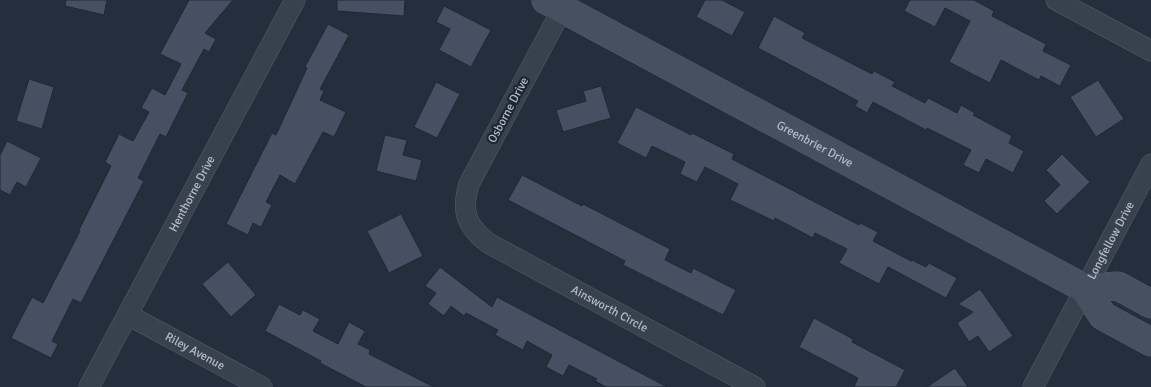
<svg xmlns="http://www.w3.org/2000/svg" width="1151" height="387" viewBox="0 0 1151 387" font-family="Signika,sans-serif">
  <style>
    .building { fill: #455162; stroke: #1f2835 }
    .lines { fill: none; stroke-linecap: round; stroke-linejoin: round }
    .street-casing { stroke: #565f6c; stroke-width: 21 }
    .secondary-casing { stroke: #565f6c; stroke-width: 29 }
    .street { stroke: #38414e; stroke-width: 20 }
    .secondary { stroke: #465061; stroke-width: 28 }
    .labels { text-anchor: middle; stroke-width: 4.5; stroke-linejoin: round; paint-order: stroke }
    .street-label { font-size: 12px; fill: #b4bcc9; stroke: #1d2633 }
  </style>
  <rect width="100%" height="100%" fill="#242f3e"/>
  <path class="building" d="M 66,0 L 107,0 L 104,15 L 65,6 Z
    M 189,0 L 233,0 L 205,33 L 216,39 L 209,52 L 204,49 L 182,90 L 188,93 L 166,137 L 160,134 L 138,178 L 144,181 L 81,303 L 73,299 L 52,341 L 58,344 L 51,358 L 11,338 L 32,297 L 43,303 L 80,231 L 79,230 L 111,166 L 105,162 L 119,134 L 133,141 L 149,112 L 141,108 L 152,88 L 165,95 L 181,64 L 160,54 Z
    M 337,0 L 405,0 L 404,16 L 337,11 Z
    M 705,0 L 722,0 L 745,12 L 732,36 L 696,17 Z
    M 910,0 L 974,0 L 994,11 L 992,16 L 1046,44 L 1043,51 L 1071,65 L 1060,86 L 1041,76 L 1039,80 L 1001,60 L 990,83 L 949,62 L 970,21 L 945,8 L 935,27 L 904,11 Z
    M 444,6 L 491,30 L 471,67 L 439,50 L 450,29 L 436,22 Z
    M 774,16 L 805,33 L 802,38 L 872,74 L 874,71 L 895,82 L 892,86 L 925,103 L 928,98 L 957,113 L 961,105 L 975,113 L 973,115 L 1012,136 L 1009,143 L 1024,151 L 1013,173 L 986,159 L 979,173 L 963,165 L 971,150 L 927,128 L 926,130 L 873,102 L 867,113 L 855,106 L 858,101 L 758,48 Z
    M 328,24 L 349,35 L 320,89 L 324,91 L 320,100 L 346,112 L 334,137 L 323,132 L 295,184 L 280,175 L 266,202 L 272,205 L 261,227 L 253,223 L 248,235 L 226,224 L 272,133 L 276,135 L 307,68 L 305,67 Z
    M 29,79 L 54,87 L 42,129 L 16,121 Z
    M 1098,80 L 1124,119 L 1096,137 L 1070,97 Z
    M 436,82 L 460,94 L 437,138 L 414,127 Z
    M 601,86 L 611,118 L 563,132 L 556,110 L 586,101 L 583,91 Z
    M 636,107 L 691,135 L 692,133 L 734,154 L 732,159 L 859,225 L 860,223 L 878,232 L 873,241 L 911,261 L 912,260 L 926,267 L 929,263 L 957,278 L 946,298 L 888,267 L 879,284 L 839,263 L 847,249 L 815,233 L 813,238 L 775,218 L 774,221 L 730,200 L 738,184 L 705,167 L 697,182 L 680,174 L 685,162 L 652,146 L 646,158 L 617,143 Z
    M 385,135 L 407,140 L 403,155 L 422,160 L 416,181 L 376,171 Z
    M 7,141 L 41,158 L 26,187 L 17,182 L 10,195 L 0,190 L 0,155 Z
    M 1062,154 L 1090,182 L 1057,214 L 1044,201 L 1060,185 L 1046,170 Z
    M 522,175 L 582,206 L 583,204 L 670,249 L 665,260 L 691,273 L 693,268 L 736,290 L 723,315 L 623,265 L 625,261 L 508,200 Z
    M 401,214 L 423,256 L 389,273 L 367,231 Z
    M 228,262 L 256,295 L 231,317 L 202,284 Z
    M 440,267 L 492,307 L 497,297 L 667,387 L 606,387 L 595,381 L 597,379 L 569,365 L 563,376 L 546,367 L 552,355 L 527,341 L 523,350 L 495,335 L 498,330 L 466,313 L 464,316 L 451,306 L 444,316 L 428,304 L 436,293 L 425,286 Z
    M 980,289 L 1013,336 L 989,352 L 978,336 L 969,342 L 957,323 L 973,312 L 958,304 Z
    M 279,304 L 300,315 L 303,310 L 320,319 L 313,331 L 338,344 L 349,322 L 365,331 L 358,344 L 370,350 L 369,354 L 434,387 L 366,387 L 320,363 L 321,361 L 265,331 Z
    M 814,318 L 853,339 L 852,342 L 905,370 L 896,387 L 854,387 L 858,378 L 799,347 Z
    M 955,368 L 968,387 L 927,387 Z"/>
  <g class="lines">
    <defs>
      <g id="street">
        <path id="s1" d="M 567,0 L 469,184 C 461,211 466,226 488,243 L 755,387"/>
        <path d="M 1056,0 L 1151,51"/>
        <path id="s2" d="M 128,315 L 262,387"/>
        <path id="s3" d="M 89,387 L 295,0"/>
        <path id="s4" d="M 1033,387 L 1151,164"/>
      </g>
      <g id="secondary">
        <path id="s5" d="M 546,0 L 1084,288 L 1103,316 L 1151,342"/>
        <path d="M 1084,288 L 1118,286 L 1151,304"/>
      </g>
    </defs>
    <use href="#street" class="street-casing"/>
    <use href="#secondary" class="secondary-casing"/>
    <use href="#street" class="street"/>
    <use href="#secondary" class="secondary"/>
  </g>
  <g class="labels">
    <g class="street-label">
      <text transform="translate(508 110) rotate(-62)" y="4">Osborne Drive</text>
      <text dy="4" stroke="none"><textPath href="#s5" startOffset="305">Greenbrier Drive</textPath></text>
      <text dy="4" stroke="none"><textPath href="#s3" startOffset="219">Henthorne Drive</textPath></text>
      <text dy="4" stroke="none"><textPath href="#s4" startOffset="166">Longfellow Drive</textPath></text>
      <text dy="4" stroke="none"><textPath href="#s1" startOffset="414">Ainsworth Circle</textPath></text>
      <text dy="4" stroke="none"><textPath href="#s2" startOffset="76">Riley Avenue</textPath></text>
    </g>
  </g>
</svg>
